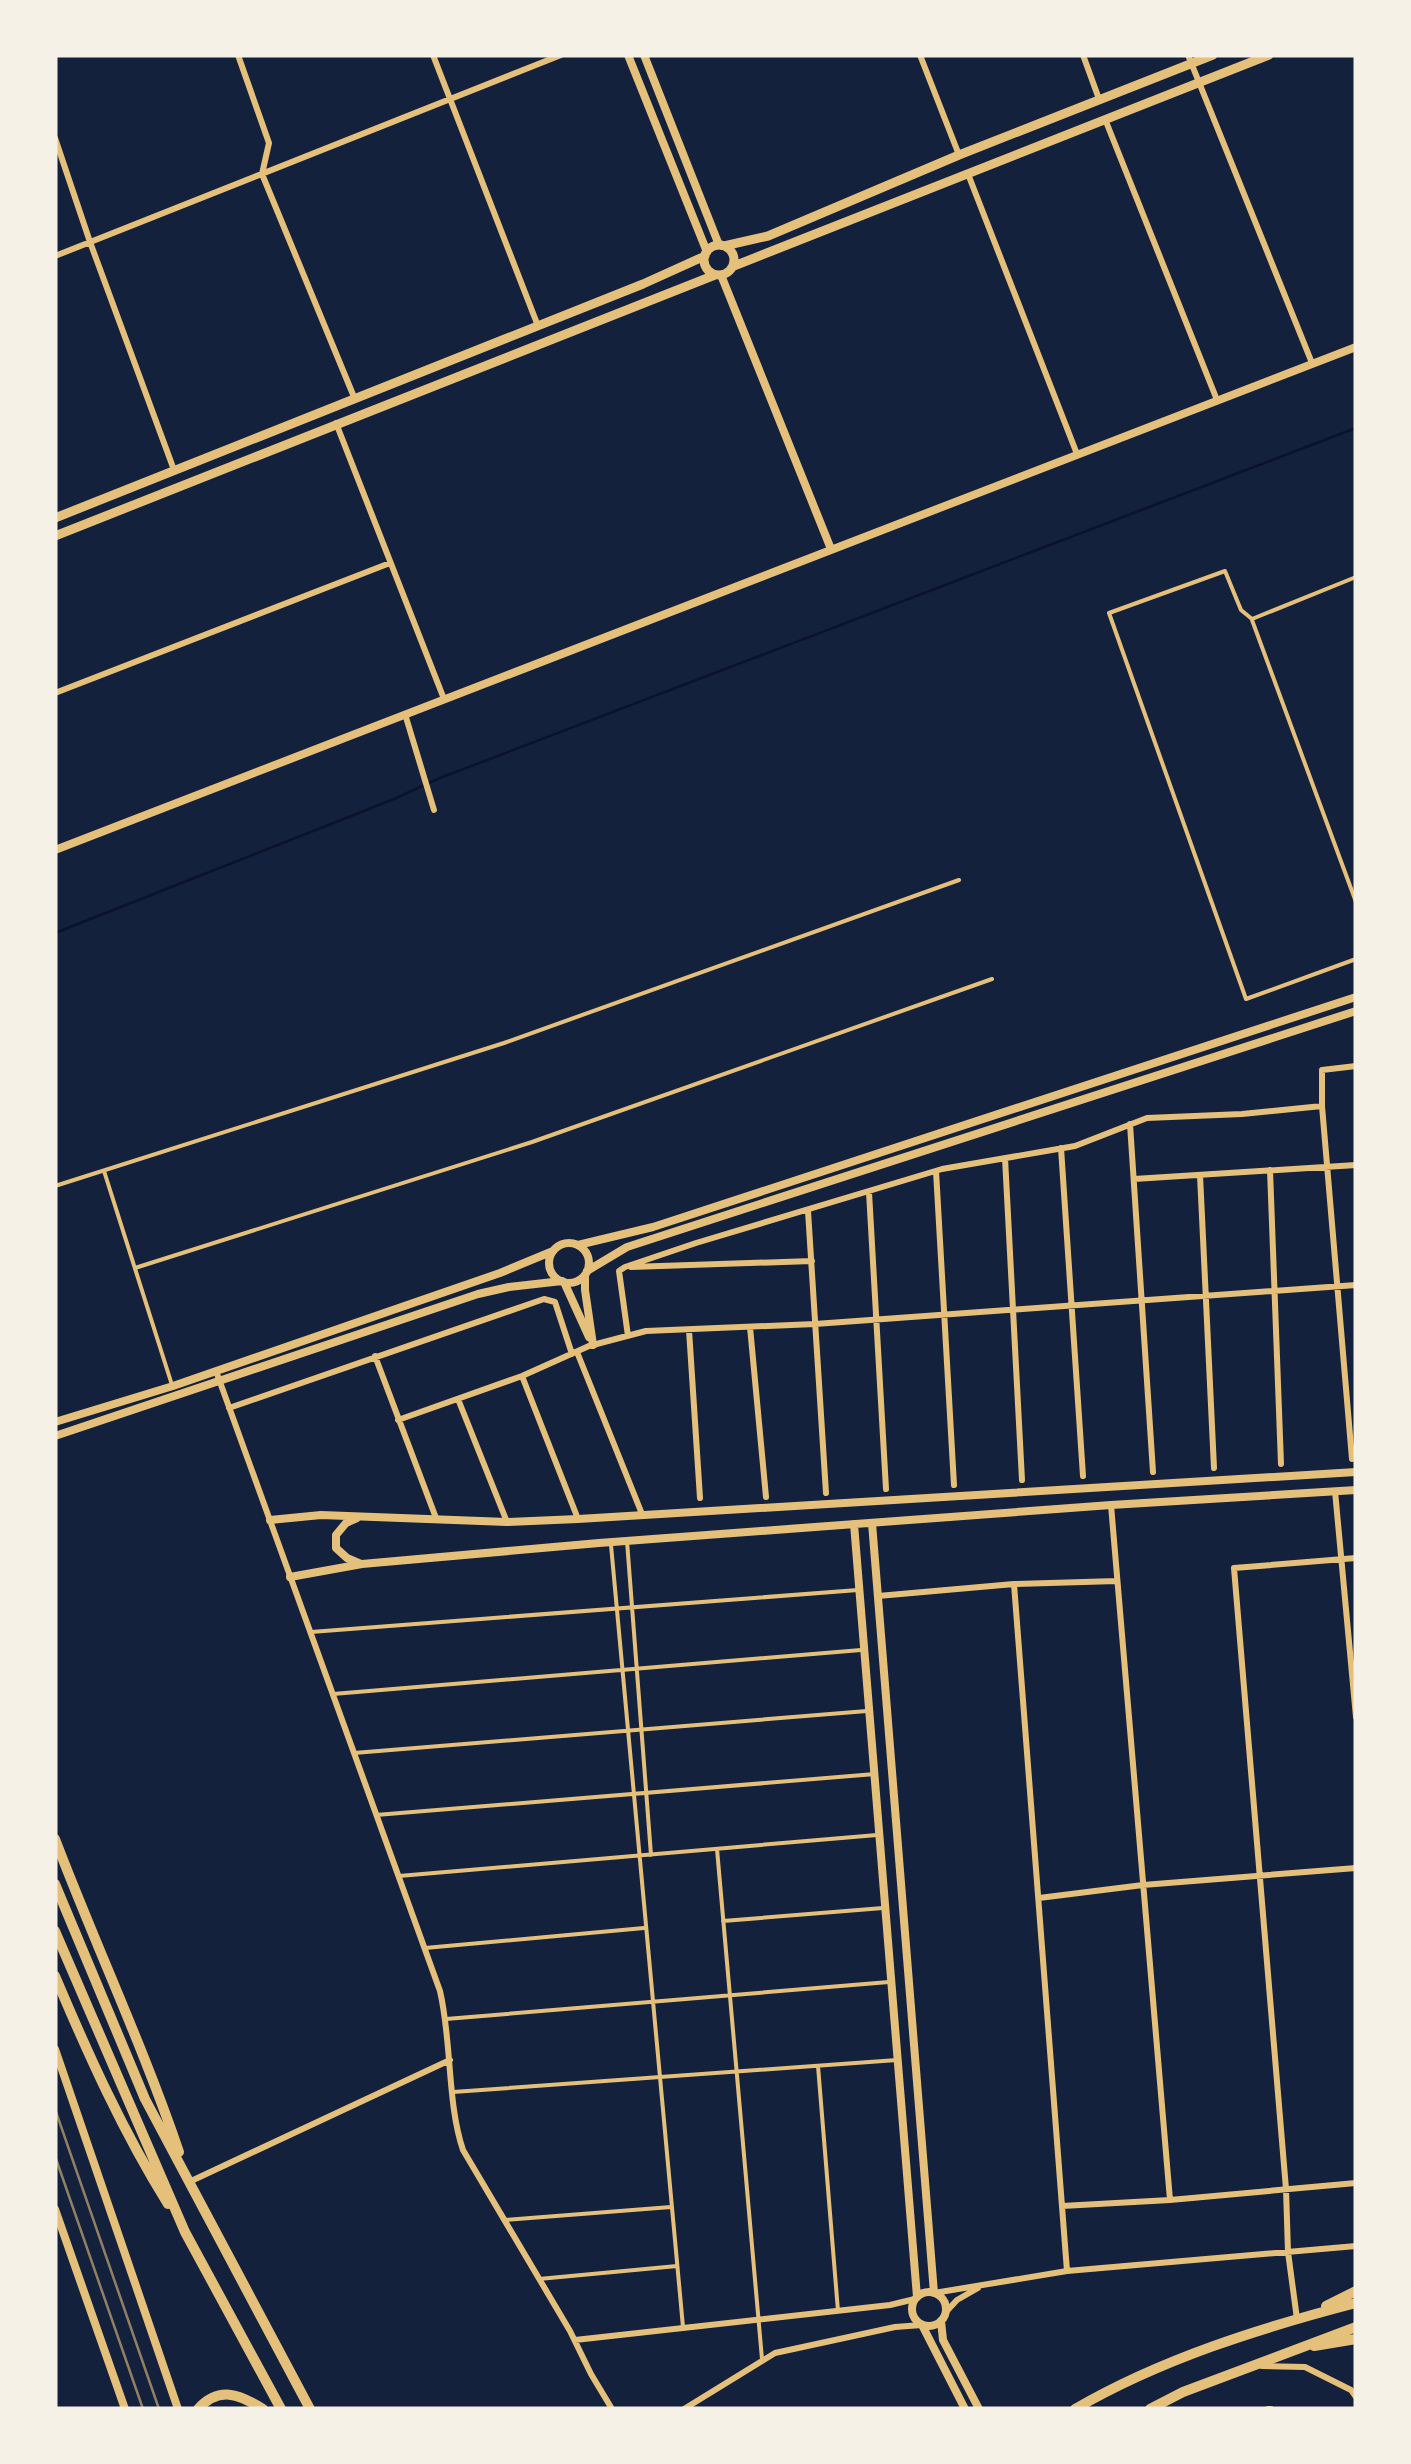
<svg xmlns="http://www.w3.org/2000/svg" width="1411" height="2464" viewBox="0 0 1411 2464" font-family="'Titillium Web',sans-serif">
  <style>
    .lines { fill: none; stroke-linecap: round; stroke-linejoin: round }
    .stream { stroke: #0b132b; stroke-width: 2.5 }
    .service { stroke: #e5c07b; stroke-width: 4 }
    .minor { stroke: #e5c07b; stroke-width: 6 }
    .tertiary { stroke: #e5c07b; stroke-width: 8 }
    .secondary { stroke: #e5c07b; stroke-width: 9 }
    .trunk { stroke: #e5c07b; stroke-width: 10 }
    .rail { stroke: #918062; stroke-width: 2.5 }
  </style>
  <rect width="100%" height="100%" fill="#14213d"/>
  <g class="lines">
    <path class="stream" d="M 55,933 L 394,799 L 440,778 L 1356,428"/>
    <path class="service" d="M 1356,577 L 1252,619 L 1241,610 L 1225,571 L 1109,613 L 1246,999 L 1356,959
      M 1252,620 L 1356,902
      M 104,1171 L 172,1385
      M 55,1186 L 504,1043 L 959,880
      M 135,1268 L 532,1142 L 992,979
      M 627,1541 L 651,1855
      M 611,1545 L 683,2327
      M 311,1632 L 858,1590
      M 333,1694 L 861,1650
      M 354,1753 L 867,1711
      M 376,1815 L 875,1774
      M 717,1849 L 762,2359
      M 399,1876 L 877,1835
      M 723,1921 L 883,1908
      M 425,1948 L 644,1928
      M 446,2019 L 889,1982
      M 818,2066 L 838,2311
      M 453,2092 L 897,2060
      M 504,2220 L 671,2207
      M 539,2279 L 677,2266"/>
    <path class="minor" d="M 238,55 L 269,143 L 262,174 L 354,397
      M 433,55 L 538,326
      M 920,55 L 959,155
      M 1083,55 L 1099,99
      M 1188,55 L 1312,363
      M 1105,119 L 1217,400
      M 55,138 L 90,242 L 174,470
      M 968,174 L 1077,454
      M 55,256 L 561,55
      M 336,423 L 444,699
      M 55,693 L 390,563
      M 405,714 L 434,810
      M 1322,1106 L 1352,1459
      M 1130,1124 L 1153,1472
      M 1061,1148 L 1083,1476
      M 1005,1158 L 1022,1480
      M 1270,1170 L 1281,1464
      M 936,1171 L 954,1485
      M 1200,1175 L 1214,1468
      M 1134,1179 L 1356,1165
      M 869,1192 L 886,1489
      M 808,1211 L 826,1493
      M 631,1267 L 812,1261
      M 750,1327 L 766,1497
      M 689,1330 L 700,1498
      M 628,1336 L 619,1271 L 625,1267 L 696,1243 L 942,1169 L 1075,1146 L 1147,1118 L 1242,1114 L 1322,1106 L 1322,1070 L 1356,1066
      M 577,1352 L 642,1514
      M 375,1356 L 436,1518
      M 216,1371 L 440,1991 C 452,2042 447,2103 463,2150 L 570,2331 L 591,2374 L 612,2409
      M 522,1376 L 578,1519
      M 458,1399 L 507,1522
      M 229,1408 L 544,1299 L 555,1302 L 572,1354
      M 398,1420 L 522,1376 L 589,1346 L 646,1331 L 815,1324 L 1356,1285
      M 1335,1491 L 1356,1717
      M 1111,1505 L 1170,2200
      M 1014,1584 L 1067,2271
      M 878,1596 L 1014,1584 L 1117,1581
      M 1039,1898 L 1143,1885 L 1356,1868
      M 189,2182 L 450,2060
      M 1062,2206 L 1170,2200 L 1356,2183
      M 934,2293 L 1067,2271 L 1356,2246
      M 945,2313 L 957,2300 L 978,2288
      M 1297,2319 L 1288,2252 L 1286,2189 L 1234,1568 L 1356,1558
      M 575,2340 L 890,2305 L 915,2299
      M 1262,2366 L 1305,2367 L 1351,2390 L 1356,2397
      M 684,2409 L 775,2353 L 895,2327 L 922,2325
      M 1268,2409 L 1271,2409"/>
    <path class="tertiary" d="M 628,55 L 707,252
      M 644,55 L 719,245
      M 721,275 L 831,549
      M 55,850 L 1356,347
      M549 1263a20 20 0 1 1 40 0a20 20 0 1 1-40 0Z
      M 578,1245 L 653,1227 L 1356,997
      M 587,1271 L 627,1247 L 1356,1011
      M 585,1276 L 585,1290 L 593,1345
      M 564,1282 L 589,1337
      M 55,1422 L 173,1386 L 500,1273 L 553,1251
      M 55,1436 L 478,1294 L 509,1287 L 562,1281
      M 357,1518 L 346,1523 L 336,1535 L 336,1548 L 347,1558 L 361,1564
      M 270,1520 L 321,1515 L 507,1522 L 578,1519 L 1356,1472
      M 872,1523 L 934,2293
      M 854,1524 L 917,2297
      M 290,1577 L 362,1564 L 599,1543 L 1111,1505 L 1356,1490
      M 55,2049 L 178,2409
      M 55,2209 L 125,2409
      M912 2309a17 17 0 1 1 34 0a17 17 0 1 1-34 0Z
      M 941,2321 L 943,2340 L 979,2409
      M 922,2325 L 965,2409"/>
    <path class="secondary" d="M704 260a15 15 0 1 1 30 0a15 15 0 1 1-30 0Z
      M 724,246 L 768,236 L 959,155 L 1213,55
      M 734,266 L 1269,55
      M 55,518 L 643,284 L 705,256
      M 55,536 L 715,275"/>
    <path class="trunk" d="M 55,1839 C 95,1944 143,2046 179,2152
      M 55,1884 L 145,2099 L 310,2409
      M 55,1931 L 185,2232 L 281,2409
      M 55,1976 C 88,2054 123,2132 168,2204
      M 1326,2306 L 1356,2291
      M 1314,2346 L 1356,2339
      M 198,2409 C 219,2386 239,2394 263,2409
      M 1075,2409 C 1161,2359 1260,2328 1356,2303
      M 1150,2409 L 1183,2392 L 1356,2327"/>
    <path class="rail" d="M 55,2109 L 159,2409
      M 55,2156 L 143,2409"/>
  </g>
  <rect width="1411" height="2464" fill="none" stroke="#f6f1e7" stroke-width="115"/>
</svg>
